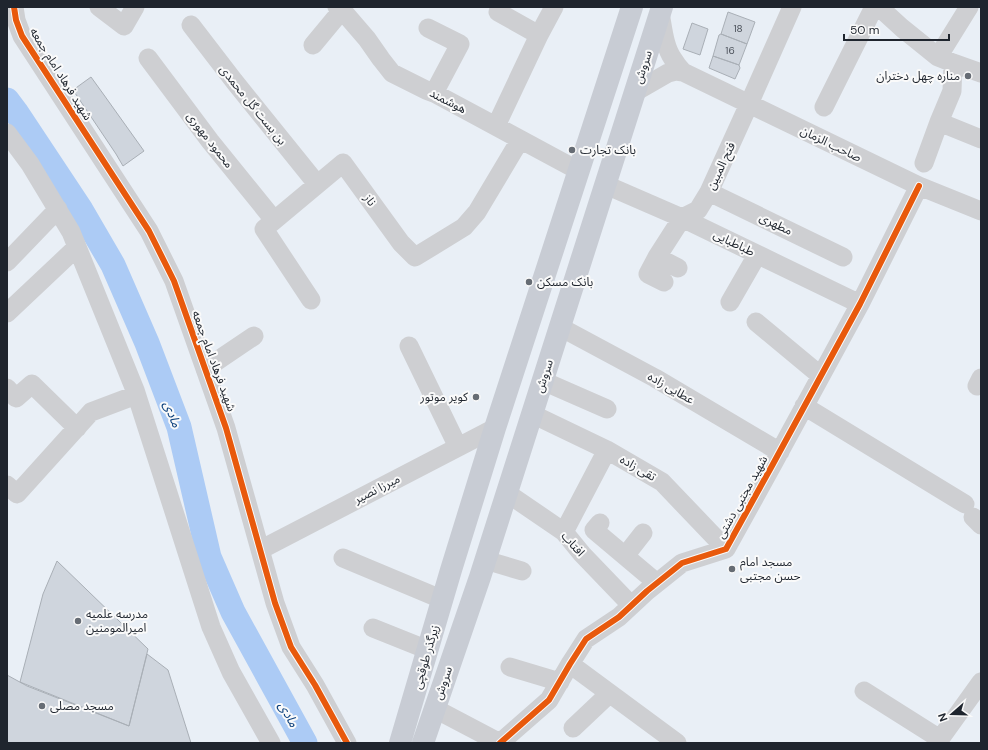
<svg xmlns="http://www.w3.org/2000/svg" width="988" height="750" viewBox="0 0 988 750" font-family="'DM Sans','Noto Sans Arabic',sans-serif">
  <style>
    .lines { fill: none; stroke-linecap: round; stroke-linejoin: round }
    .river { stroke: #accbf5; stroke-width: 25 }
    .building { fill: #cfd5dd; stroke: #a9afb6 }
    .minor { stroke: #cecfd2; stroke-width: 19 }
    .major { stroke: #c8ccd4; stroke-width: 22 }
    .cycleway-casing { stroke: #fafafa; stroke-width: 8 }
    .cycleway { stroke: #e8590c; stroke-width: 6 }
    .poi-dot { fill: #666c74; stroke: #fafafa; stroke-width: 1.5 }
    .labels { text-anchor: middle; stroke-width: 4; stroke-linejoin: round; paint-order: stroke }
    .number-label { font-size: 10px; fill: #4b515a }
    .street-label { font-size: 12px; fill: #1f252e; stroke: #fafafa }
    .poi-label { font-size: 12px; fill: #1f252e; stroke: #fafafa; text-anchor: start }
    .water-label { font-size: 13px; font-style: italic; fill: #0c407d; stroke: #fafafa }
  </style>
  <rect width="100%" height="100%" fill="#e9eff6"/>
  <g class="lines">
    <path class="river" d="M 7,100 L 16,112 L 81,210 L 113,265 L 147,343 L 179,427 L 209,557 L 233,612 L 305,743"/>
  </g>
  <path class="building" d="M 728,12 L 755,22 L 747,44 L 721,34 Z
    M 692,23 L 708,29 L 700,55 L 683,49 Z
    M 721,34 L 747,44 L 739,65 L 713,56 L 719,35 Z
    M 713,56 L 739,65 L 740,68 L 735,79 L 709,68 Z
    M 91,77 L 104,95 L 144,151 L 123,166 L 116,154 L 73,90 Z
    M 57,561 L 148,649 L 129,726 L 20,682 L 43,594 Z
    M 147,654 L 168,670 L 191,743 L 7,743 L 7,675 L 27,686 L 129,726 Z"/>
  <g class="lines">
    <path class="minor" d="M 14,7 L 16,20 L 22,36 L 149,231 L 174,281 L 226,428 L 275,603 L 291,647 L 315,685 L 347,743
      M 99,7 L 124,26 L 135,7
      M 337,7 L 342,10 L 367,39 L 381,59 L 392,73 L 426,90 L 434,93 L 579,171
      M 879,7 L 902,28 L 938,57 L 953,63 L 981,73
      M 498,12 L 539,35
      M 660,13 C 663,28 664,46 673,59 C 676,64 679,68 683,72
      M 191,25 L 234,81 L 317,184
      M 428,28 L 460,44 L 434,93
      M 313,45 L 342,10
      M 938,57 L 969,7
      M 148,58 L 210,141 L 274,220
      M 635,92 L 668,73 L 676,71 L 683,72 L 919,186 L 981,211
      M 824,107 L 874,7
      M 939,122 L 981,139
      M 496,126 L 539,35 L 554,7
      M 7,133 L 30,164 L 71,232 L 135,390 L 211,627 L 231,672 L 271,743
      M 924,163 L 939,122 L 952,91 L 953,63
      M 606,185 L 682,218 L 860,304
      M 709,192 L 843,257
      M 657,257 L 678,268
      M 7,262 L 58,209
      M 664,282 L 648,274 L 657,257 L 682,218 L 698,210 L 709,192 L 749,104 L 792,7
      M 311,300 L 264,229 L 343,163 L 401,243 L 415,257 L 464,227 L 477,212 L 520,140
      M 730,302 L 757,255
      M 7,313 L 77,247
      M 756,322 L 821,376
      M 560,327 L 655,378 L 780,452
      M 409,346 L 458,447
      M 205,369 L 254,336
      M 543,381 L 607,409
      M 977,386 L 981,378
      M 7,388 L 16,398 L 32,384 L 77,428
      M 804,406 L 965,504
      M 532,414 L 607,450 L 662,482 L 726,549
      M 7,485 L 17,494 L 91,412 L 136,395
      M 507,493 L 564,532 L 582,554 L 631,605
      M 973,517 L 981,525
      M 600,523 L 594,530 L 657,583
      M 564,532 L 607,450
      M 260,550 L 495,428
      M 625,556 L 643,533
      M 343,558 L 441,599
      M 485,560 L 522,571
      M 373,628 L 423,648
      M 570,664 L 677,743
      M 510,667 L 560,682
      M 864,691 L 940,739
      M 443,713 L 500,743
      M 573,728 L 609,694
      M 500,743 L 549,700 L 570,664 L 586,639 L 619,617 L 647,591 L 682,563 L 726,549 L 773,464 L 860,304 L 919,186
      M 935,743 L 940,739 L 981,682"/>
    <path class="major" d="M 400,743 L 451,570 L 495,428 L 632,7
      M 423,743 L 480,577 L 662,7"/>
    <defs>
      <path id="cycleway" d="M 14,7 L 16,20 L 22,36 L 149,231 L 174,281 L 226,428 L 275,603 L 291,647 L 315,685 L 347,743
        M 500,743 L 549,700 L 570,664 L 586,639 L 619,617 L 647,591 L 682,563 L 726,549 L 773,464 L 860,304 L 919,186"/>
    </defs>
    <use href="#cycleway" class="cycleway-casing"/>
    <use href="#cycleway" class="cycleway"/>
  </g>
  <g class="poi-dot">
    <circle cx="968" cy="76" r="4"/>
    <circle cx="572" cy="150" r="4"/>
    <circle cx="529" cy="282" r="4"/>
    <circle cx="476" cy="397" r="4"/>
    <circle cx="732" cy="569" r="4"/>
    <circle cx="78" cy="621" r="4"/>
    <circle cx="42" cy="706" r="4"/>
  </g>
  <g class="labels">
    <g class="number-label">
      <text x="738" y="32">18</text>
      <text x="730" y="54">16</text>
    </g>
    <g class="street-label">
      <text transform="translate(643 67) rotate(-72)" y="4">سروش</text>
      <text transform="translate(61 74) rotate(58)" y="4">شهید فرهاد امام جمعه</text>
      <text transform="translate(448 101) rotate(27)" y="4">هوشمند</text>
      <text transform="translate(253 105) rotate(51)" y="4">بن بست گل محمدی</text>
      <text transform="translate(210 140) rotate(52)" y="4">محمود مهوری</text>
      <text transform="translate(831 144) rotate(26)" y="4">صاحب الزمان</text>
      <text transform="translate(721 166) rotate(-65)" y="4">فتح المبین</text>
      <text transform="translate(370 200) rotate(54)" y="4">ناز</text>
      <text transform="translate(776 224) rotate(26)" y="4">مطهری</text>
      <text transform="translate(734 243) rotate(26)" y="4">طباطبایی</text>
      <text transform="translate(214 361) rotate(70)" y="4">شهید فرهاد امام جمعه</text>
      <text transform="translate(544 376) rotate(-72)" y="4">سروش</text>
      <text transform="translate(671 388) rotate(30)" y="4">عطایی زاده</text>
      <text transform="translate(638 468) rotate(30)" y="4">تقی زاده</text>
      <text transform="translate(377 489) rotate(-27)" y="4">میرزا نصیر</text>
      <text transform="translate(742 497) rotate(-61)" y="4">شهید مجتبی دشتی</text>
      <text transform="translate(573 544) rotate(48)" y="4">افتاب</text>
      <text transform="translate(426 657) rotate(-74)" y="4">زیرگذر طوقچی</text>
      <text transform="translate(443 683) rotate(-71)" y="4">سروش</text>
    </g>
    <g class="poi-label">
      <text x="960" y="80" text-anchor="end">مناره چهل دختران</text>
      <text x="580" y="154">بانک تجارت</text>
      <text x="537" y="286">بانک مسکن</text>
      <text x="468" y="401" text-anchor="end">کویر موتور</text>
      <text x="740" y="566">مسجد امام<tspan x="740" dy="14">حسن مجتبی</tspan></text>
      <text x="86" y="618">مدرسه علمیه<tspan x="86" dy="14">امیرالمومنین</tspan></text>
      <text x="50" y="710">مسجد مصلی</text>
    </g>
    <g class="water-label">
      <text transform="translate(173 414) rotate(69)" y="5">مادی</text>
      <text transform="translate(289 714) rotate(61)" y="5">مادی</text>
    </g>
  </g>
  <rect width="988" height="750" fill="none" stroke="#1f252e" stroke-width="16"/>
  <g transform="translate(952 714) rotate(250)" stroke="#fafafa" stroke-width="3" paint-order="stroke">
  <path d="M0-3L7 15L0 10L-7 15Z" fill="#1f252e"/>
  <text y="-6" font-size="11" font-weight="bold" text-anchor="middle" fill="#1f252e">N</text>
  </g>
  <path d="M844 34v6h105v-6" fill="none" stroke="#1f252e" stroke-width="2"/>
  <text x="850" y="34" font-size="12" fill="#1f252e" stroke="#fafafa" stroke-width="3" paint-order="stroke">50 m</text>
</svg>
